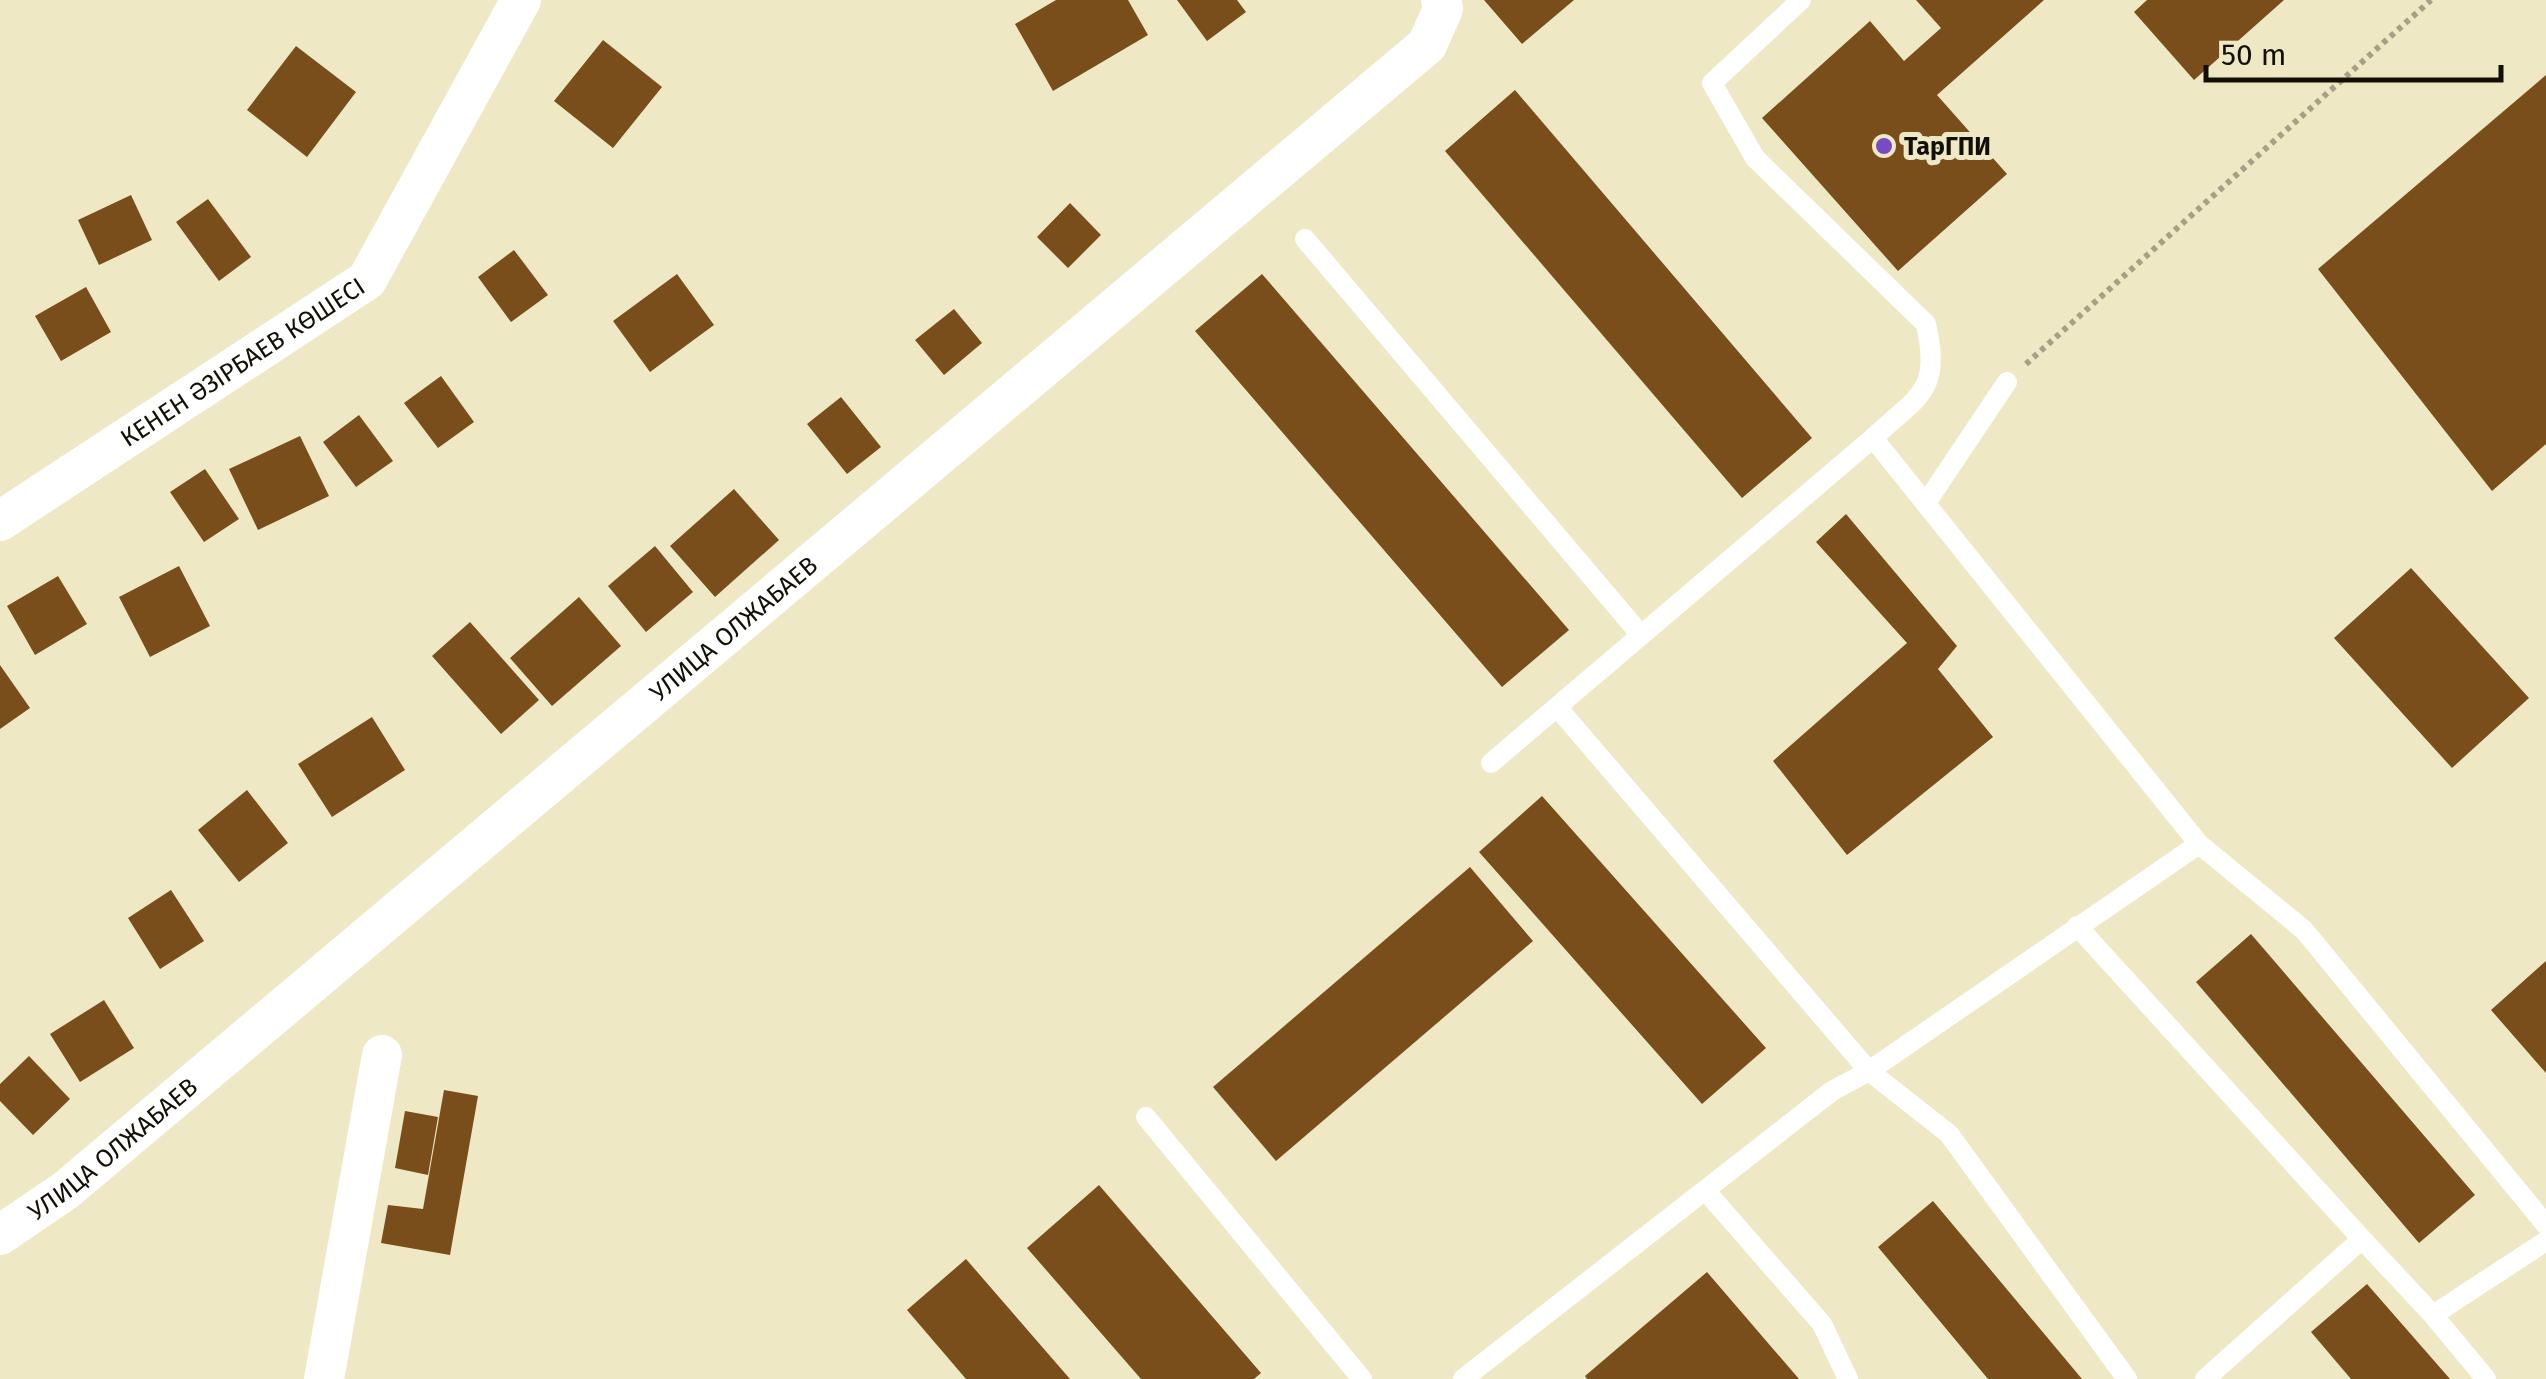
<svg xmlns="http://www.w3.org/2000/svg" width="2546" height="1379" viewBox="0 0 2546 1379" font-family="'Fira Sans',sans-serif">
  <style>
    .building { fill: #794e1a }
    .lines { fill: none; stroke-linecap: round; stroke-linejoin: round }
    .path { stroke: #a6a186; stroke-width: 6; stroke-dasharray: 5 5; stroke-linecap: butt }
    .service { stroke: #fff; stroke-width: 20 }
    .minor { stroke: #fff; stroke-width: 40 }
    .poi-dot { fill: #764bc3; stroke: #eee8c5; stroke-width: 4 }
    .labels { text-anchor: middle; stroke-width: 10; stroke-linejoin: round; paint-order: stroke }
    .poi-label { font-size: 25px; font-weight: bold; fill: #121005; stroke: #eee8c5; text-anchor: start }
    .street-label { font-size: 25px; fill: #121005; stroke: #eee8c5 }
  </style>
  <rect width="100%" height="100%" fill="#eee8c5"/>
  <path class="building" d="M 1056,0 L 1128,0 L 1148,35 L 1053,91 L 1015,24 Z
    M 1177,0 L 1237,0 L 1246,12 L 1207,41 Z
    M 1484,0 L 1574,0 L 1522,44 Z
    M 1916,0 L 2044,0 L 1937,95 L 2007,174 L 1898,271 L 1762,118 L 1870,21 L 1904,61 L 1941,28 Z
    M 2147,0 L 2284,0 L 2194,80 L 2134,12 Z
    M 603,40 L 662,87 L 613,148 L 554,101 Z
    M 296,46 L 356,92 L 307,157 L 247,110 Z
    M 2546,75 L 2546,444 L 2492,491 L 2318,269 Z
    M 1515,90 L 1812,438 L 1742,498 L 1445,151 Z
    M 131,195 L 152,240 L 99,265 L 78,220 Z
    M 208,199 L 251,257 L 219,281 L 176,222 Z
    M 1070,203 L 1101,235 L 1068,268 L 1037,237 Z
    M 514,250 L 548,295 L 511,322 L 478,277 Z
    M 677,274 L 714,325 L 650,372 L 613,321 Z
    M 1262,274 L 1569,630 L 1502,687 L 1195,331 Z
    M 86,287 L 111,332 L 61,361 L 35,316 Z
    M 954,309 L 982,343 L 944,375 L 915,340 Z
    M 441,376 L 474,422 L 438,448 L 404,403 Z
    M 841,397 L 881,447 L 847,474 L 807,424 Z
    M 359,415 L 393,461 L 356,487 L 323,442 Z
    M 300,436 L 329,496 L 258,530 L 229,469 Z
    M 205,469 L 239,519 L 204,542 L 170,492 Z
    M 734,489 L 779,540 L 715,597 L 670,546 Z
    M 1846,514 L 1957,646 L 1938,669 L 1993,737 L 1847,855 L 1773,761 L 1907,643 L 1816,542 Z
    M 655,546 L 693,592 L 646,632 L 608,586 Z
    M 179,566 L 210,626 L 150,657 L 119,597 Z
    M 2411,568 L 2529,698 L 2452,768 L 2334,638 Z
    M 58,576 L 87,624 L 35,655 L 7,606 Z
    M 579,597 L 621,646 L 552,706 L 510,658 Z
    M 470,622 L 539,700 L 501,734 L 432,656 Z
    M 0,665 L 30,708 L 0,729 Z
    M 372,717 L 405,770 L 332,817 L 298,764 Z
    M 247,790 L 288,843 L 239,882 L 198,830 Z
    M 1542,796 L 1766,1048 L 1702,1104 L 1479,852 Z
    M 1470,867 L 1533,941 L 1276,1161 L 1213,1087 Z
    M 171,890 L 204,941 L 160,969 L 128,918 Z
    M 2251,934 L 2475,1195 L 2419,1243 L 2196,982 Z
    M 2546,961 L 2546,1073 L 2491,1010 Z
    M 104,1000 L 134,1048 L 80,1082 L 50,1034 Z
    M 29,1056 L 70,1099 L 33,1135 L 0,1101 L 0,1084 Z
    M 444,1090 L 478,1096 L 450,1255 L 381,1243 L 388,1205 L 423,1209 Z
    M 405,1111 L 438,1117 L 428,1175 L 395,1168 Z
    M 1099,1185 L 1261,1373 L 1254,1379 L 1141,1379 L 1027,1248 Z
    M 1933,1201 L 2082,1379 L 1988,1379 L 1878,1247 Z
    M 966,1259 L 1070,1379 L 966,1379 L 907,1310 Z
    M 1707,1272 L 1799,1379 L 1587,1379 L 1585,1376 Z
    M 2367,1284 L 2450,1379 L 2351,1379 L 2311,1332 Z"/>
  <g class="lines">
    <path class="path" d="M 2026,364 L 2431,0"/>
    <path class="service" d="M 1801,0 L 1712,83 L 1755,158 L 1926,324 C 1941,392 1920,394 1873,438
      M 1305,239 L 1641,635
      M 1926,503 L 2007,382
      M 1557,707 L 1869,1071 L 1949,1134 L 2127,1379
      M 1491,763 L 1873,438 L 2199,844 L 2304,930 L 2546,1225
      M 2077,926 L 2362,1239
      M 1146,1117 L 1362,1379
      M 1705,1190 L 1822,1324 L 1848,1379
      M 1463,1379 L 1832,1091 L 1869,1071 L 2199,844
      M 2205,1379 L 2362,1239 L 2433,1315
      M 2486,1379 L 2433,1315 L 2546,1241"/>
    <g class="minor">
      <path id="s1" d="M 0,521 L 367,280 L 521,0"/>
      <path id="s2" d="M 0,1235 L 66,1190 L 1427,45 L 1443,9 L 1441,0"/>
      <path d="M 324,1379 L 382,1055"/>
    </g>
  </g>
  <circle class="poi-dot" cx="1884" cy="146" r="10"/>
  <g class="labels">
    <g class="poi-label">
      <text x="1904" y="155">ТарГПИ</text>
    </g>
    <g class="street-label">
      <text dy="9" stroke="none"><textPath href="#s1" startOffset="290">КЕНЕН ӘЗІРБАЕВ КӨШЕСІ</textPath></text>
      <text dy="9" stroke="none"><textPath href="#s2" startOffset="952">УЛИЦА ОЛЖАБАЕВ</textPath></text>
      <text dy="9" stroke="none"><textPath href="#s2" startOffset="142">УЛИЦА ОЛЖАБАЕВ</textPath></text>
    </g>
  </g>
  <path d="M2206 65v15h295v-15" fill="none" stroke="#121005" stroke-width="5"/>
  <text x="2221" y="65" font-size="30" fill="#121005" stroke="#eee8c5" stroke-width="8" paint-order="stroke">50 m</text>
</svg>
